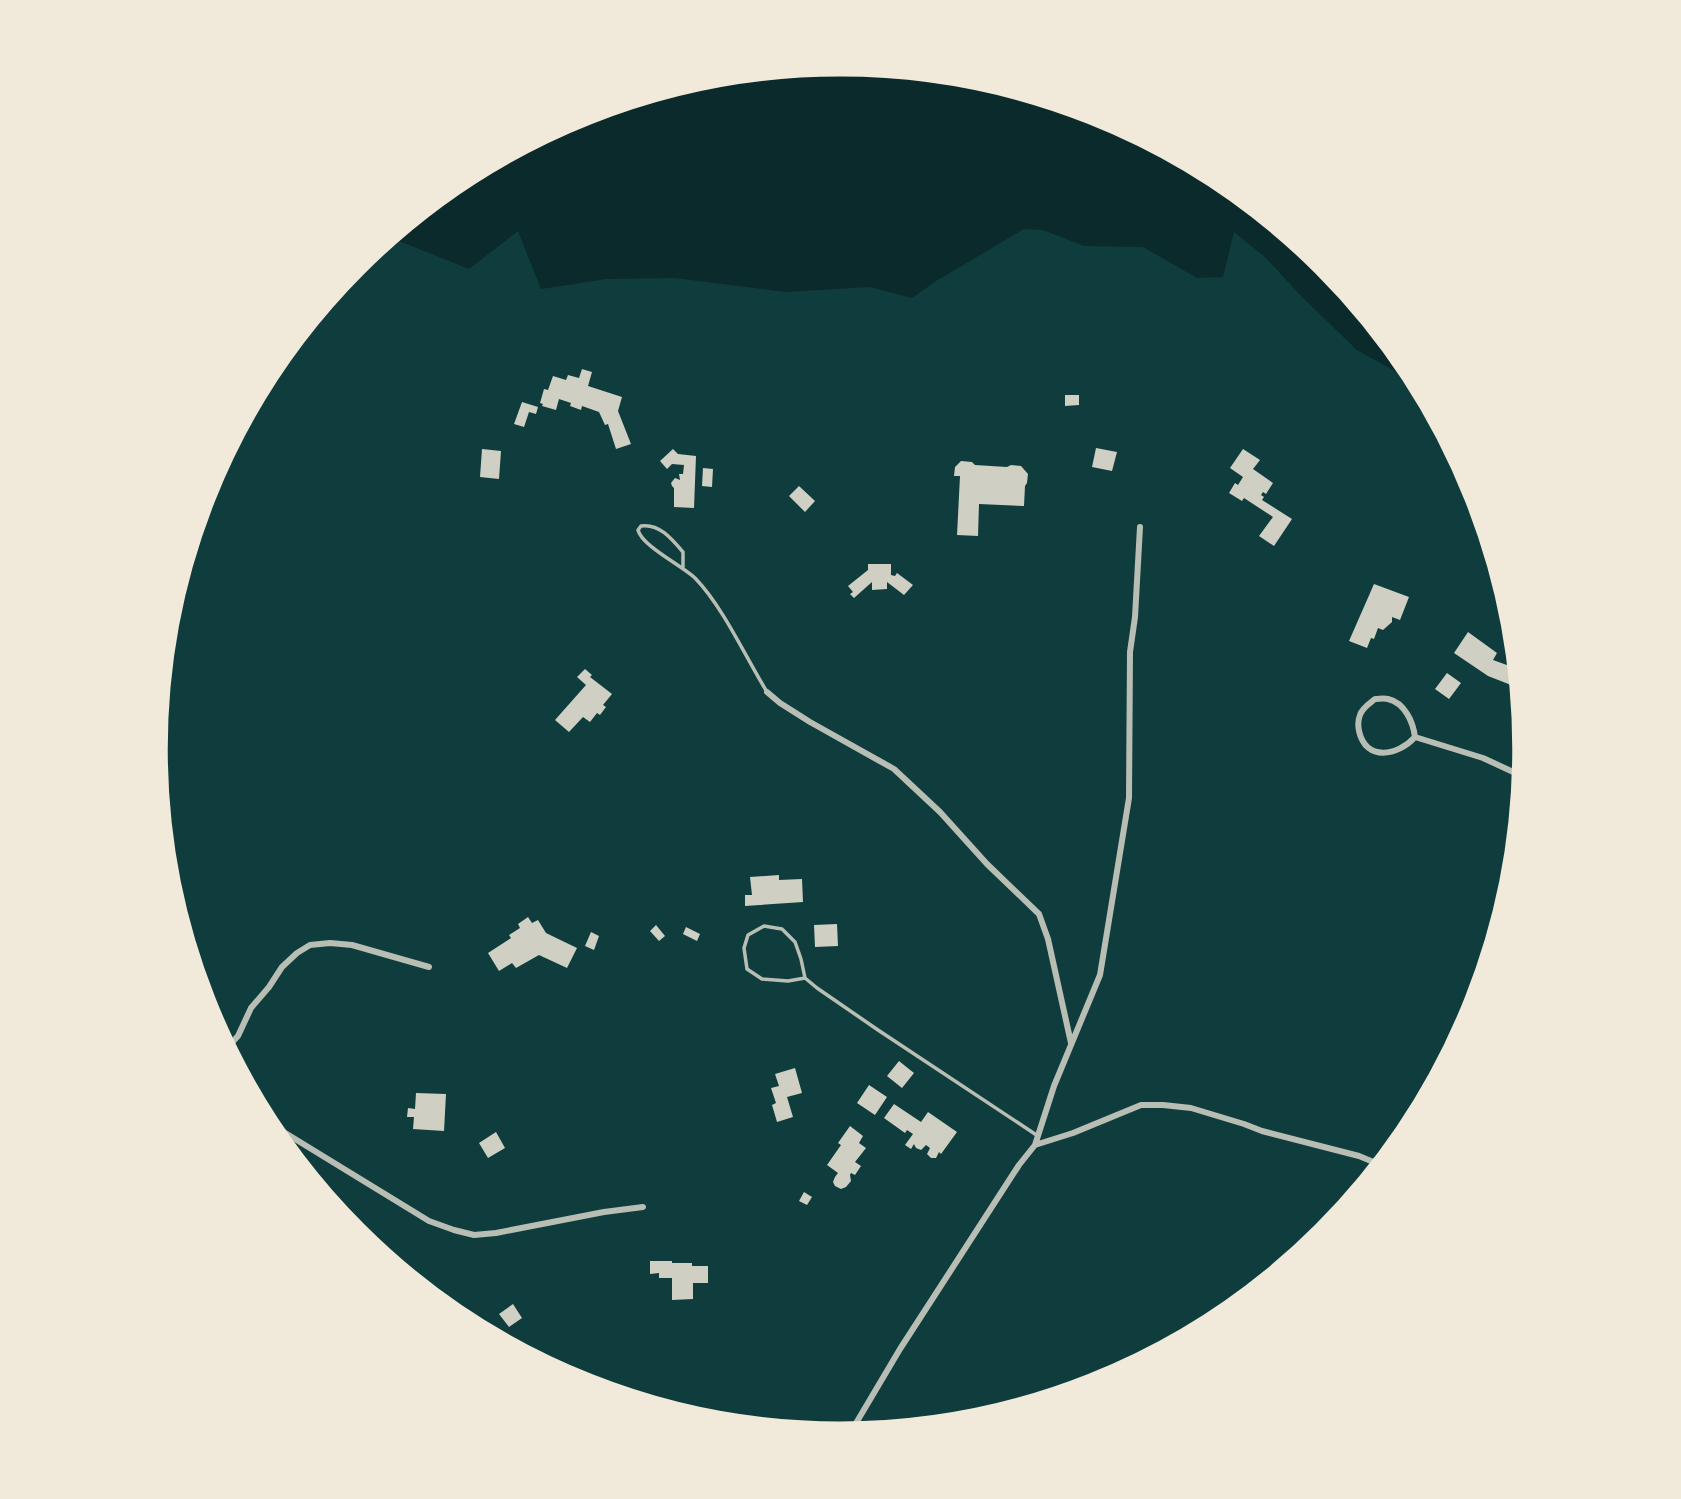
<svg xmlns="http://www.w3.org/2000/svg" width="1681" height="1499" viewBox="0 0 1681 1499" font-family="Karla,sans-serif">
  <style>
    .water { fill: #0a2a2b }
    .building { fill: #cfcfc3 }
    .lines { fill: none; stroke-linecap: round; stroke-linejoin: round }
    .service { stroke: #b8beb3; stroke-width: 3.5 }
    .minor { stroke: #b8beb3; stroke-width: 6 }
    .rim { fill: none; stroke: #f1e9da; stroke-width: 3.5 }
  </style>
  <rect width="100%" height="100%" fill="#0f3d3e"/>
  <path class="water" d="M 841,63 L 975,76 L 1104,115 L 1222,179 L 1326,264 L 1412,368 L 1420,385 L 1357,350 L 1300,295 L 1266,258 L 1234,232 L 1223,277 L 1197,278 L 1143,247 L 1084,246 L 1043,230 L 1024,229 L 936,281 L 912,298 L 870,287 L 785,292 L 675,278 L 606,279 L 541,289 L 518,231 L 469,269 L 389,237 L 459,178 L 578,115 L 707,76 Z"/>
  <path class="building" d="M 582,369 L 592,372 L 588,386 L 622,397 L 618,411 L 631,444 L 616,449 L 608,424 L 605,425 L 599,412 L 582,406 L 581,410 L 570,406 L 571,403 L 559,399 L 556,410 L 542,406 L 543,404 L 540,403 L 544,389 L 548,390 L 553,376 L 566,380 L 568,375 L 579,378 Z
    M 1065,395 L 1079,395 L 1079,405 L 1065,406 Z
    M 522,402 L 538,407 L 536,414 L 529,412 L 524,427 L 514,424 Z
    M 1096,448 L 1117,452 L 1112,471 L 1092,467 Z
    M 482,449 L 501,451 L 499,479 L 480,477 Z
    M 673,449 L 678,454 L 696,456 L 694,508 L 674,507 L 674,488 L 672,486 L 671,483 L 675,478 L 680,480 L 679,474 L 683,474 L 684,465 L 672,464 L 667,469 L 660,461 Z
    M 1243,449 L 1260,460 L 1253,469 L 1273,483 L 1266,494 L 1263,492 L 1261,495 L 1264,497 L 1262,500 L 1292,519 L 1274,546 L 1259,536 L 1273,517 L 1244,498 L 1242,501 L 1229,493 L 1235,483 L 1238,485 L 1243,477 L 1230,468 Z
    M 961,461 L 972,462 L 975,465 L 1007,467 L 1011,465 L 1021,466 L 1028,474 L 1027,483 L 1025,486 L 1024,506 L 979,504 L 978,536 L 957,535 L 960,476 L 954,476 L 955,467 Z
    M 703,468 L 713,469 L 712,487 L 702,486 Z
    M 799,486 L 815,501 L 805,512 L 789,496 Z
    M 868,564 L 891,564 L 891,575 L 895,576 L 897,573 L 913,585 L 904,595 L 887,582 L 887,589 L 872,590 L 872,582 L 854,598 L 850,594 L 853,592 L 848,586 L 868,570 Z
    M 1374,584 L 1409,597 L 1400,620 L 1392,617 L 1392,622 L 1383,630 L 1378,628 L 1374,639 L 1371,638 L 1367,648 L 1349,641 Z
    M 1468,632 L 1497,653 L 1493,660 L 1518,669 L 1511,685 L 1488,676 L 1454,653 Z
    M 585,669 L 592,675 L 590,677 L 612,694 L 603,705 L 606,707 L 600,715 L 597,713 L 590,722 L 583,717 L 569,732 L 555,720 L 586,685 L 577,677 Z
    M 1447,673 L 1461,683 L 1449,699 L 1435,689 Z
    M 779,875 L 779,880 L 802,879 L 803,902 L 745,906 L 745,895 L 752,895 L 750,877 Z
    M 528,917 L 532,923 L 538,920 L 546,933 L 577,948 L 567,968 L 539,955 L 516,968 L 512,963 L 499,971 L 488,953 L 511,938 L 509,935 L 520,928 L 518,924 Z
    M 837,924 L 838,946 L 815,947 L 814,925 Z
    M 656,925 L 665,936 L 659,941 L 650,931 Z
    M 686,927 L 700,934 L 697,941 L 683,934 Z
    M 591,932 L 599,936 L 594,950 L 585,946 Z
    M 899,1061 L 914,1073 L 902,1088 L 887,1076 Z
    M 795,1068 L 802,1093 L 787,1097 L 793,1117 L 777,1122 L 772,1105 L 776,1103 L 771,1088 L 779,1086 L 775,1074 Z
    M 869,1085 L 887,1097 L 875,1115 L 857,1103 Z
    M 416,1093 L 446,1094 L 444,1131 L 413,1129 L 414,1117 L 407,1117 L 408,1108 L 415,1109 Z
    M 894,1104 L 921,1122 L 928,1112 L 957,1132 L 941,1154 L 939,1152 L 936,1158 L 931,1158 L 927,1154 L 930,1148 L 926,1145 L 921,1150 L 916,1148 L 914,1144 L 911,1149 L 905,1145 L 913,1134 L 907,1130 L 905,1133 L 884,1118 Z
    M 850,1126 L 863,1136 L 859,1143 L 866,1148 L 855,1162 L 861,1166 L 855,1175 L 851,1173 L 850,1175 L 851,1181 L 846,1187 L 841,1189 L 835,1186 L 833,1182 L 835,1177 L 838,1173 L 827,1165 L 841,1145 L 838,1143 Z
    M 496,1132 L 505,1148 L 488,1158 L 479,1143 Z
    M 804,1192 L 812,1197 L 807,1205 L 799,1201 Z
    M 650,1261 L 672,1261 L 672,1263 L 692,1263 L 692,1266 L 708,1266 L 708,1283 L 693,1283 L 693,1299 L 672,1300 L 672,1278 L 659,1278 L 659,1273 L 650,1274 Z
    M 513,1304 L 522,1318 L 509,1327 L 499,1314 Z
    M 727,1415 L 739,1426 L 719,1424 Z"/>
  <g class="lines">
    <path class="service" d="M 683,567 L 683,552 C 672,539 659,523 641,526 L 638,530 C 642,546 681,565 695,578 C 723,607 745,656 767,692
      M 805,978 L 801,959 L 795,942 L 782,929 L 764,926 L 748,935 L 744,948 L 747,969 L 762,979 L 788,981 L 805,978 L 817,988 L 878,1030 L 1038,1136"/>
    <path class="minor" d="M 767,692 L 780,703 L 810,722 L 894,769 L 940,812 L 987,864 L 1039,914 L 1048,939 L 1071,1043
      M 1375,699 C 1379,699 1384,698 1388,699 C 1405,703 1413,722 1415,737 C 1398,756 1366,762 1359,731 C 1358,726 1358,720 1360,715 C 1362,708 1370,703 1375,699 Z
      M 1415,737 L 1483,758 L 1524,777
      M 226,1049 L 238,1036 L 251,1008 L 269,987 L 282,967 L 297,953 L 310,945 L 330,943 L 352,945 L 429,967
      M 264,1120 L 429,1221 L 454,1230 L 474,1235 L 496,1233 L 604,1212 L 643,1207
      M 1035,1145 L 1073,1133 L 1141,1105 L 1163,1105 L 1191,1108 L 1244,1124 L 1262,1131 L 1359,1156 L 1383,1166
      M 849,1435 L 900,1349 L 1019,1165 L 1035,1145 L 1054,1086 L 1100,975 L 1129,798 L 1130,652 L 1135,617 L 1140,527"/>
  </g>
  <path d="M0 0H1681V1499H0ZM166 749a674 674 0 1 1 1348 0a674 674 0 1 1-1348 0Z" fill="#f1e9da" fill-rule="evenodd"/>
  <path class="rim" d="M166 749a674 674 0 1 1 1348 0a674 674 0 1 1-1348 0Z"/>
</svg>
